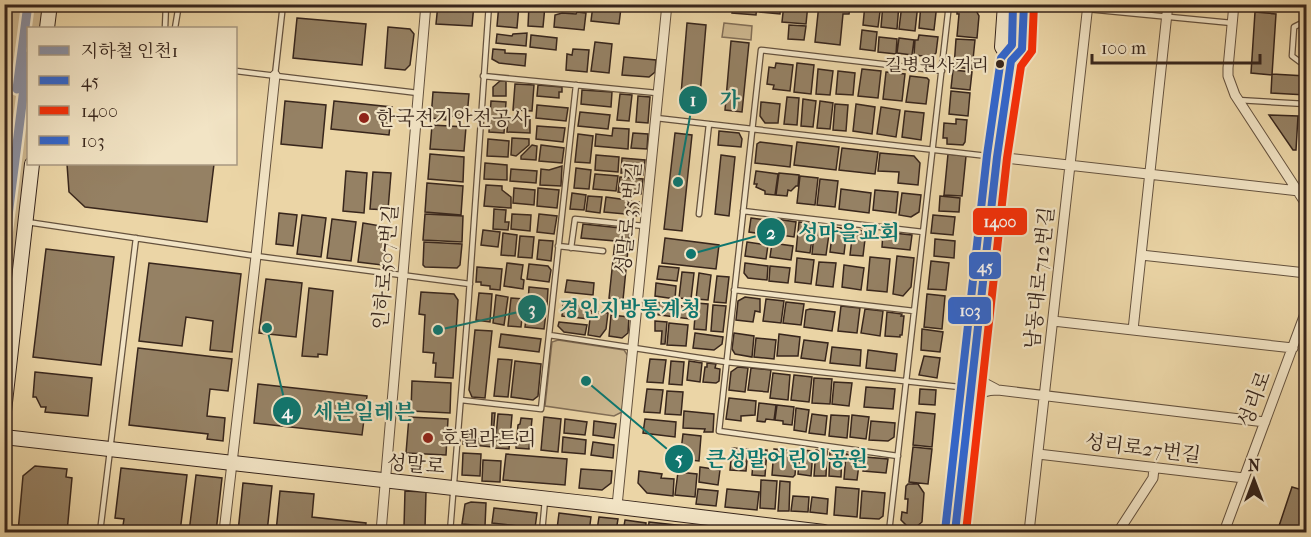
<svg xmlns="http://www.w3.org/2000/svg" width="1311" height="537" viewBox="0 0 1311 537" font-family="'IM FELL French Canon','Noto Serif KR',serif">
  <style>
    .green { fill: #cdb78f; stroke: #826e56; stroke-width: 1.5 }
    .building { fill: #958164; stroke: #38261c; stroke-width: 1.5 }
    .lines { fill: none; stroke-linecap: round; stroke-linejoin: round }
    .lane-casing { stroke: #65523e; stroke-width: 7 }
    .street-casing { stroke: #65523e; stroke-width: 11 }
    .secondary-casing { stroke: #38261c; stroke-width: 16 }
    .lane { stroke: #f2e4c5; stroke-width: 4.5 }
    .street { stroke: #f2e4c5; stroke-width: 9 }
    .secondary { stroke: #f2e4c5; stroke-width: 14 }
    .bus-1-casing { stroke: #f2e4c5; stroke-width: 12 }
    .bus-2-casing { stroke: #f2e4c5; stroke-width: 12 }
    .bus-3-casing { stroke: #f2e4c5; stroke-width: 12 }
    .bus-1 { stroke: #36c; stroke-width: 8 }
    .bus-2 { stroke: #f72f08; stroke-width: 8 }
    .bus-3 { stroke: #36c; stroke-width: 8 }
    .metro-1-casing { stroke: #f2e4c5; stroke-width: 14 }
    .metro-1 { stroke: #898fa0; stroke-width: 9 }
    .bus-dot { fill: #38261c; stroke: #f2e4c5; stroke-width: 2 }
    .poi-dot { fill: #8f2418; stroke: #f2e4c5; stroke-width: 2 }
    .labels { text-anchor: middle; stroke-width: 4.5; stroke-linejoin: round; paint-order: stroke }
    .bus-label { font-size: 18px; fill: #38261c; stroke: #f2e4c5; text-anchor: end }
    .poi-label { font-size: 20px; fill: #38261c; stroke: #f2e4c5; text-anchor: start }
    .street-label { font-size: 20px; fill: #38261c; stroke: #f2e4c5 }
    .leader { fill: none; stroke: #0f766e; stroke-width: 2 }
    .callout-dot { fill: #0f766e; stroke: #f2e4c5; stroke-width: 2 }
    .mark-label { font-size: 18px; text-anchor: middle; font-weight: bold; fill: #fff }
    .callout-label { font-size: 21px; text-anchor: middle; font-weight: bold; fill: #0f766e; stroke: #f2e4c5; stroke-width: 4.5; stroke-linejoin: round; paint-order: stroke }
    .line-badge { stroke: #f2e4c5; stroke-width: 2 }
    .badge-label { font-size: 16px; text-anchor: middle; font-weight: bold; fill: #fff }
  </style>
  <rect width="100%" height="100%" fill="#ebd5a6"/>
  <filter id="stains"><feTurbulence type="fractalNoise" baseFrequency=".00333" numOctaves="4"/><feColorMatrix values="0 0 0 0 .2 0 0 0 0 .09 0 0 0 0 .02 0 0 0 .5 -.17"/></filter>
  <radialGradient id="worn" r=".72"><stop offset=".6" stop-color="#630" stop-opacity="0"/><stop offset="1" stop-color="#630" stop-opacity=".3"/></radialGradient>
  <path class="green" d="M 5,5 L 50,5 L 47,28 L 28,28 L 28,164 L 5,411 Z
    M 724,23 L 752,26 L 751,40 L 722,37 Z
    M 558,340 L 624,350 L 628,356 L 622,412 L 614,416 L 545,406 L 552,342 Z"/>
  <path class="building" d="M 370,4 L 415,4 L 415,9 Z
    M 438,4 L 474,4 L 472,26 L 436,24 Z
    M 499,4 L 519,5 L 517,28 L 497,26 Z
    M 687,4 L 704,4 L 703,10 L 686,9 Z
    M 733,4 L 757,4 L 756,15 L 732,13 Z
    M 760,4 L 781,4 L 780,14 L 760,12 Z
    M 784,4 L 808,4 L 806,24 L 782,22 Z
    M 819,4 L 851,4 L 849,14 L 843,14 L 840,45 L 815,42 Z
    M 865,4 L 881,4 L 878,27 L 863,25 Z
    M 883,4 L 899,4 L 897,29 L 881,27 Z
    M 902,4 L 918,4 L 915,31 L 899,29 Z
    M 921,4 L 937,4 L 934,30 L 919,28 Z
    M 957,4 L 973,5 L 979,16 L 977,38 L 957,36 L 959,14 L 957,14 Z
    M 529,5 L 545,6 L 543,27 L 528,26 Z
    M 593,5 L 621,8 L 619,24 L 591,21 Z
    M 577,12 L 586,13 L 584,30 L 554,27 L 555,15 L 562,13 L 576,14 Z
    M 1255,12 L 1276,14 L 1272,75 L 1251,73 Z
    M 297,18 L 366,24 L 362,65 L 293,58 Z
    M 687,23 L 706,25 L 699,107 L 680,106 Z
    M 789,25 L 806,26 L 804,40 L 788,39 Z
    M 388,27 L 410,29 L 414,34 L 410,65 L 405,70 L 385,68 Z
    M 862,30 L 877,32 L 875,51 L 860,49 Z
    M 527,33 L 526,46 L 496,43 L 497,34 L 512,36 L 513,34 Z
    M 531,35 L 557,38 L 556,50 L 530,47 Z
    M 919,35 L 938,37 L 936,53 L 932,57 L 914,55 L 915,40 L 918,40 Z
    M 879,37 L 897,39 L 896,54 L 878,52 Z
    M 899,38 L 914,40 L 912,55 L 897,53 Z
    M 956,39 L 975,40 L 972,69 L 954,67 Z
    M 731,41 L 749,43 L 742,112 L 725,110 Z
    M 595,42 L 612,44 L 609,73 L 591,71 Z
    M 493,49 L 505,50 L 505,53 L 526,54 L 525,66 L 499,63 L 492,59 Z
    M 573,49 L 589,50 L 587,72 L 566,70 L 567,54 L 572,55 Z
    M 624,57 L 656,60 L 655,72 L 649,77 L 622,75 Z
    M 776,63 L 793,65 L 790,91 L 773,89 L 774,85 L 767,84 L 769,67 L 775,68 Z
    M 797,63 L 814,65 L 811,94 L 794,92 Z
    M 818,69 L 833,71 L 830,95 L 816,94 Z
    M 862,69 L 881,71 L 878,98 L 858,96 Z
    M 953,70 L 972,72 L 970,90 L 951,88 Z
    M 838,71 L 855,73 L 853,95 L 836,94 Z
    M 886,72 L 905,74 L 902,101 L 883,99 Z
    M 1272,74 L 1306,76 L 1306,95 L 1271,93 Z
    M 910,76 L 927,78 L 929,80 L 926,104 L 906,102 Z
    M 500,81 L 506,81 L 506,96 L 493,96 L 493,87 Z
    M 515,84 L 534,85 L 532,111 L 513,110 Z
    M 538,85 L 562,87 L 562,92 L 559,92 L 559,98 L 537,96 Z
    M 582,90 L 612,92 L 611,107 L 581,104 Z
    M 951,91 L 970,93 L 968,116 L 949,114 Z
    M 433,92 L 469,94 L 467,117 L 446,116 L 446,120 L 431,118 Z
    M 620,94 L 632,95 L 629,121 L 617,120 Z
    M 638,96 L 650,97 L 648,123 L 636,122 Z
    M 787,97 L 799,98 L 797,125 L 784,124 Z
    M 803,99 L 816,101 L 813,127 L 801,126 Z
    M 285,101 L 326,105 L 322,148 L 281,144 Z
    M 334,101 L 392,107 L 389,135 L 331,129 Z
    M 491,101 L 506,102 L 504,133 L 489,132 Z
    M 820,101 L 833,103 L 830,129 L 817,128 Z
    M 761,102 L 780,104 L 778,123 L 765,123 L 760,116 Z
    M 835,104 L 848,105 L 846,131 L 833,130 Z
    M 856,104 L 875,107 L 872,134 L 853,131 Z
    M 537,105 L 568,108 L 566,121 L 536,118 Z
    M 881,107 L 900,110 L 896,137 L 877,134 Z
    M 905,111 L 924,113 L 921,140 L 902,137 Z
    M 580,112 L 610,115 L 608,129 L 578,126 Z
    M 1269,115 L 1298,116 L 1296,150 L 1293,150 Z
    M 508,117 L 530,118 L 530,133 L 507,132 Z
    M 956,119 L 967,120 L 965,142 L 963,145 L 947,144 L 947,138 L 943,138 L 944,123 L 956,124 Z
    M 432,125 L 466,127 L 464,151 L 430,149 Z
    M 537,126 L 565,128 L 563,142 L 536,139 Z
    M 613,128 L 629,129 L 628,149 L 595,146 L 596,134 L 612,136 Z
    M 719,131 L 739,133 L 742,139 L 741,147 L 718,145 Z
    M 633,133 L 648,134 L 647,149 L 631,148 Z
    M 675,133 L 692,135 L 682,231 L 664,229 Z
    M 578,134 L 593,136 L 590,163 L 575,162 Z
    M 512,138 L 529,139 L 529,145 L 516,156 L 511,155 Z
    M 488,139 L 509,141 L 508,157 L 487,156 Z
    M 760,142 L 792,146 L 790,167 L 755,163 L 757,144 Z
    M 797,142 L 839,147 L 836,170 L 794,165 Z
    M 532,145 L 537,146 L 536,160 L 521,159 L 521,156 Z
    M 541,145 L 564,148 L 562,163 L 539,161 Z
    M 842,148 L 878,152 L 875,174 L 839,170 Z
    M 1304,149 L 1306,149 L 1306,166 L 1303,166 Z
    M 880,153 L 914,156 L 920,163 L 918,185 L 898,183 L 899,172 L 878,171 Z
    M 430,154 L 464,157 L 463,182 L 428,179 Z
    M 948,154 L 966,156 L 962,196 L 944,195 Z
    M 596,155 L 619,157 L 618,172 L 595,170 Z
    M 721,155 L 735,157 L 729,216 L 715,214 Z
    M 622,158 L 645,160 L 643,175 L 621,173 Z
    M 485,163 L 507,165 L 507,180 L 484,179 Z
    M 67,164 L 214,164 L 207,222 L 85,207 L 69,192 Z
    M 562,166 L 561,186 L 540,185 L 541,169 L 549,170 Z
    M 576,168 L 591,170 L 589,189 L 574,188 Z
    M 511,169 L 537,171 L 536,183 L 510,181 Z
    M 346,171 L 367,173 L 364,213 L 343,211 Z
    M 756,171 L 778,174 L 775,195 L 765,194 L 765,191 L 756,187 L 757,184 L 754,184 Z
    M 373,172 L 391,173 L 388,210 L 370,209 Z
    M 779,173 L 799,175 L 798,186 L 796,186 L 791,191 L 788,190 L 787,196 L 776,195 Z
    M 595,174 L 618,176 L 616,191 L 593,189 Z
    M 800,176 L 818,178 L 815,205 L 797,203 Z
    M 620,177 L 643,179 L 641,194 L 618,192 Z
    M 820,179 L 838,181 L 835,207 L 817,205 Z
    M 427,183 L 463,186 L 461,215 L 425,212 Z
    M 486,185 L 502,186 L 502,190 L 511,197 L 511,208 L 484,206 Z
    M 514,188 L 535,190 L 534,205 L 513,203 Z
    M 538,188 L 559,190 L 557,208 L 537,206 Z
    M 841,189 L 871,193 L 869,213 L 839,209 Z
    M 875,190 L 898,192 L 896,213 L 873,210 Z
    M 572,193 L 586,195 L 584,210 L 570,209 Z
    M 902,193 L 921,195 L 919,212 L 911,217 L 899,215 Z
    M 588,196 L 602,197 L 600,213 L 586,211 Z
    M 940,196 L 960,198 L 959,212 L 939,211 Z
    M 606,197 L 627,200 L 625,214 L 604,212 Z
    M 629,201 L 639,202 L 638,216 L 628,215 Z
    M 494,209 L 506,210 L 505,222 L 509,222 L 508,230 L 493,229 Z
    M 279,213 L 297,215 L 293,246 L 276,244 Z
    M 425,214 L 463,216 L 462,242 L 423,240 Z
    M 512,214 L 531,215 L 530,231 L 511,229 Z
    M 539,214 L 557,216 L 554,234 L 537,232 Z
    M 302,215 L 326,218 L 321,257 L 297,254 Z
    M 933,215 L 955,217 L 953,235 L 931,233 Z
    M 751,218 L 772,221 L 770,235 L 749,232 Z
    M 332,219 L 356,222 L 351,261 L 327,258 Z
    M 776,219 L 796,222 L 794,237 L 774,234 Z
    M 799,222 L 814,224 L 810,253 L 796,251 Z
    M 363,223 L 387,227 L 382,265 L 358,262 Z
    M 583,224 L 630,229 L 623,300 L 609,298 L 615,241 L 581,238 Z
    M 815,225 L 830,227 L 826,255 L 812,254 Z
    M 833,227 L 847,229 L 844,254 L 830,252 Z
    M 483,230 L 500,232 L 498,247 L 481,245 Z
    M 853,230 L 866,231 L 863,256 L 850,255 Z
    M 883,232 L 912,235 L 910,250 L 882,247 Z
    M 503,233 L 517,235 L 515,256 L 501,255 Z
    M 520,236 L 534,237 L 532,258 L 518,257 Z
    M 665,238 L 719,245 L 716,269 L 662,263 Z
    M 935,239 L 955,241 L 954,258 L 934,256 Z
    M 539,240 L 553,241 L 551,261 L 537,259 Z
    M 424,242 L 462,244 L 460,265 L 457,268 L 425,267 L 423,265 Z
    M 747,242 L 768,245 L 766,259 L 745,256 Z
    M 772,243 L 793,246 L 791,260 L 770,257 Z
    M 46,249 L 114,257 L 101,365 L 33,357 Z
    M 897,256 L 914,258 L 911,287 L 903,296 L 893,294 Z
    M 870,257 L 890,259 L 887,292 L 867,290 Z
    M 797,258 L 814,260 L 811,284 L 795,282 Z
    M 931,261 L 949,263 L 946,290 L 928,289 Z
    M 819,262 L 836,263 L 833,287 L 816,285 Z
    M 149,263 L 241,274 L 232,352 L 210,350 L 213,321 L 186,317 L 182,346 L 139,341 Z
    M 507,263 L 523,265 L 521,279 L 524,280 L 523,289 L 504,286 Z
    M 745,263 L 768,266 L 767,280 L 748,278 L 744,273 Z
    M 529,264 L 548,266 L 551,270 L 549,282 L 527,279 Z
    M 844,265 L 864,268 L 861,290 L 842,287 Z
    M 659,266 L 679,268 L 677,281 L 657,279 Z
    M 770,266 L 790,268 L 788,283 L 769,281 Z
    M 477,267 L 502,269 L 500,290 L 490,289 L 490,286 L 481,285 L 481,282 L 476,282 Z
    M 682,272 L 694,273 L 691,299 L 679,298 Z
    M 699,273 L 711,275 L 708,300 L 696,299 Z
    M 717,276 L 729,277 L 726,303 L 714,302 Z
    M 266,279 L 302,283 L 296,337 L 259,333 Z
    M 567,280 L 594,283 L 593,295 L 565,292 Z
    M 656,283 L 676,286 L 675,299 L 655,296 Z
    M 529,287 L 548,289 L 547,305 L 528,303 Z
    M 309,288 L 333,291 L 327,355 L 318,354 L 318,357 L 302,356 Z
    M 421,292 L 454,294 L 458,300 L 453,378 L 435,377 L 436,363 L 433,363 L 434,353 L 423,352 L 425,315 L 419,314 Z
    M 479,293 L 492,294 L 490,322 L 476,320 Z
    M 927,294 L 945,296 L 942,329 L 924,327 Z
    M 496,295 L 508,297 L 504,325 L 493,323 Z
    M 745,297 L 760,299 L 760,312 L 755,311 L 753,322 L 736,320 L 738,301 Z
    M 511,298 L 524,299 L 521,327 L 508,326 Z
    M 766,299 L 784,301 L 781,323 L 763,321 Z
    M 655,302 L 691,307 L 690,319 L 653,314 Z
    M 786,302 L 804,304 L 801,325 L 783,323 Z
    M 696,303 L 708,304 L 706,330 L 694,329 Z
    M 563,304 L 591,307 L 589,319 L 562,316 Z
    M 713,305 L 726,306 L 723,332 L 711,331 Z
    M 841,306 L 860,308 L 857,333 L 838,331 Z
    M 810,309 L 835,312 L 832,331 L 804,327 L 806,310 Z
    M 865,309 L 883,311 L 880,336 L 861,333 Z
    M 527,310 L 546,313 L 544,329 L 525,327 Z
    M 591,311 L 608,313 L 606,329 L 600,337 L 588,335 Z
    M 887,312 L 902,314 L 901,316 L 904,316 L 902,335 L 900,335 L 900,337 L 885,336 Z
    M 611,315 L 629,317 L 628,333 L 622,338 L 609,336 Z
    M 655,321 L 667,322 L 665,344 L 661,344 L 662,331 L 655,331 Z
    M 559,322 L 587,325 L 585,335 L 564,332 L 558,326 Z
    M 669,323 L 688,325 L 686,346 L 667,345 Z
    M 922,329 L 943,332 L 940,352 L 921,350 Z
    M 475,330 L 492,331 L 485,398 L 472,397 L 469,390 Z
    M 695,333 L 723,337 L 722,344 L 714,350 L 693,348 Z
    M 734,333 L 754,336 L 752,357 L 735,354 L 732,349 Z
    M 501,334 L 541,339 L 539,352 L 499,347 Z
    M 779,334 L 800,337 L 798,356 L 777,356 Z
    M 756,338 L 776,340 L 774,359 L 754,357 Z
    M 804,340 L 828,343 L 825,361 L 801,358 Z
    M 832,347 L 861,350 L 860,366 L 830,363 Z
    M 138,348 L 232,359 L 228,391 L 210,389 L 207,416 L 225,418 L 223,441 L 207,439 L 208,434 L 129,425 Z
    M 868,350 L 897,354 L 895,371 L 866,368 Z
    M 924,356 L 940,358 L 937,378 L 919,375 Z
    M 498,359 L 512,360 L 508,397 L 494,396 Z
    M 650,359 L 666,360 L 663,383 L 647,382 Z
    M 515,361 L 541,364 L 538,396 L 533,400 L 511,397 Z
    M 671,361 L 684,362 L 682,385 L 669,384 Z
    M 689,361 L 702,363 L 700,382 L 687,380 Z
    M 707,363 L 716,364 L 715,368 L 720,369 L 719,381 L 716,383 L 703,382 L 705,367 L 707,367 Z
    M 738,367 L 748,368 L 745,392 L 729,390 L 731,372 Z
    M 751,368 L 771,370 L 768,392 L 748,390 Z
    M 35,372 L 92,378 L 88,416 L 45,412 L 46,407 L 41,407 L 36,397 L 33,397 Z
    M 773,373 L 790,375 L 788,400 L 770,398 Z
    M 794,375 L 812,377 L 809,402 L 791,400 Z
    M 814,378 L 832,379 L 830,404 L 812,403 Z
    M 412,381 L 451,383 L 450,413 L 411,411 Z
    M 834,382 L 852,383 L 849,406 L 832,404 Z
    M 258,384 L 367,396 L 362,435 L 254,423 Z
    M 866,387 L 895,389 L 893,409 L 864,407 Z
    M 647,389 L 663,390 L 660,413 L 644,412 Z
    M 920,389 L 936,390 L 935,405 L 919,404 Z
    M 667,391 L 683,392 L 681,415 L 665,414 Z
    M 729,398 L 756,401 L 755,415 L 741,416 L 741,421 L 726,419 Z
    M 759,403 L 776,405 L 774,420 L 766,419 L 765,422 L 757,421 Z
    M 777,405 L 794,407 L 792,425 L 783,424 L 783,421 L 775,420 Z
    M 796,408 L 809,410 L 806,432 L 794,430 Z
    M 684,411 L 714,414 L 713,432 L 704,432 L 705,429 L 683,428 Z
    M 916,412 L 935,414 L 932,447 L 913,445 Z
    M 492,413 L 495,413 L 492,447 L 463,444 L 464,435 L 491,438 Z
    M 498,414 L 512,415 L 509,449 L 495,448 Z
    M 812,414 L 827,416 L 825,435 L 809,433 Z
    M 831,415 L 849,416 L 847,438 L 829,436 Z
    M 852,415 L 869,417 L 866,439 L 850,437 Z
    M 409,417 L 448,419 L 446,455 L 406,453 Z
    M 544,417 L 561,419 L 558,452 L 541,450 Z
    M 521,418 L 532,419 L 529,449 L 516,448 L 518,425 L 520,424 Z
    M 565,419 L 587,422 L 585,435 L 564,433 Z
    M 645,419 L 676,422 L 675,437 L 643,433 Z
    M 594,421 L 616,424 L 614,438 L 593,435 Z
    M 871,421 L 895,423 L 894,437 L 888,441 L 869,440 Z
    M 683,434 L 701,436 L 699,461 L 680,459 Z
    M 563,437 L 586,440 L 585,454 L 562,452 Z
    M 593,442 L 614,445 L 613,458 L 591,455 Z
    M 913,447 L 932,449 L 928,484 L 909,482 Z
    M 732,448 L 748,449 L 746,471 L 730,470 Z
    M 774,449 L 797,451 L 795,475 L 793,477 L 772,475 Z
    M 754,450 L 767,450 L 765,476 L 752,475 Z
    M 800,450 L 813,451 L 811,476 L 798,474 Z
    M 816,450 L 827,451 L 826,476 L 814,476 Z
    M 830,451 L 842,452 L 841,477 L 829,476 Z
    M 463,453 L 481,454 L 480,476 L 462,475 Z
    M 506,454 L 567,459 L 565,485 L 503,480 Z
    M 846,454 L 860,456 L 857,480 L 844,479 Z
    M 865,457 L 888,459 L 886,473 L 863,471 Z
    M 483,460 L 501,461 L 500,482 L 482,481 Z
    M 35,466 L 67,469 L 66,477 L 72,478 L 67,532 L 18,532 L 23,476 Z
    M 700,467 L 720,470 L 718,485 L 699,482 Z
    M 121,468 L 187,475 L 180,532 L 122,532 L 124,519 L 115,518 Z
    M 581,469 L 612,471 L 611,483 L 602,490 L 579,488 Z
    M 639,471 L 662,474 L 661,478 L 674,479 L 673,496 L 647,493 L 638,483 Z
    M 678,472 L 697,474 L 695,497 L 675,495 Z
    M 196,475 L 222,478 L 216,532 L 189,532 Z
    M 761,480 L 777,481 L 775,509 L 760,508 Z
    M 780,481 L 790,482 L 789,511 L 778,511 Z
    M 243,483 L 272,486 L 267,532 L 238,532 Z
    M 908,484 L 918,484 L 924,493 L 922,522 L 916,527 L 907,526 L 901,520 L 902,512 L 907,513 L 908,499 L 905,499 L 906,486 Z
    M 836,487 L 859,489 L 857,517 L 834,515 Z
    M 1292,487 L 1306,491 L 1306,532 L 1277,532 Z
    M 698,489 L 718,491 L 716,506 L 696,504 Z
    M 727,489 L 759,492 L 757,510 L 725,507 Z
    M 280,491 L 314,494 L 312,517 L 366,523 L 365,532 L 276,532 Z
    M 405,491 L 426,492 L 425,528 L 404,527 Z
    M 862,491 L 885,493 L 883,516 L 879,519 L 860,518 Z
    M 793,496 L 809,497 L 808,512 L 791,511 Z
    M 812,497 L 828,499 L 827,514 L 810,512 Z
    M 471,502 L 486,503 L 485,526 L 462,524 L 465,504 Z
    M 494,508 L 537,513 L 535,528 L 492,523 Z
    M 559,513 L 591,517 L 589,532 L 557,529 Z
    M 599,517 L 618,519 L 616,531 L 597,530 Z
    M 625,520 L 646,523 L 645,532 L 623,532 Z
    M 649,522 L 703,528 L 703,532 L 648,532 Z"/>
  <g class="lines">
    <defs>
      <path id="lane" d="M 1087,9 L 1232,23
        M 1306,24 L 1300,24 L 1294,27 L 1292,56 L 1300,62 L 1306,62
        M 165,28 L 166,4
        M 175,28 L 179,4
        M 236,71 L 418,93
        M 275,75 L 283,4
        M 483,76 L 657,93
        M 1238,100 L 1306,104
        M 656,118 L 996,157
        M 743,211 L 923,232
        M 699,214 L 709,124
        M 27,222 L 256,256 L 470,284
        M 558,246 L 603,251
        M 571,248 L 575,219 L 644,226
        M 734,290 L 914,311
        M 549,335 L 726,362 L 969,388
        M 461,400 L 541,409 L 576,85
        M 898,456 L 719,431 L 761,50 L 942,71
        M 100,532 L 136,238
        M 450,532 L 468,309 L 489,4
        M 542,532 L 545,500
        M 889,532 L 949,4"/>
      <path id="street" d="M 1234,4 L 1228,68 L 1228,76 L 1235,95 L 1306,204
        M 997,157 L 1299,191
        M 1141,255 L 1306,273
        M 1053,321 L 1293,348
        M 1133,330 L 1168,4
        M 973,372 L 979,380 L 996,389
        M 970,402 C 979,393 986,390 998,390 L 1265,422
        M 1038,454 L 1244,478
        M 617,506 L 667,4
        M 224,532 L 256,256 L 275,75
        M 381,532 L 426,4
        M 1029,532 L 1088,4
        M 1118,532 L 1153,478 L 1154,468
        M 1224,532 L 1306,311"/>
      <path id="secondary" d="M 1005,4 L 1002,47 L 1011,61
        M 47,28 L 50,4
        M 4,411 L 32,164
        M 4,437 C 278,467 551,498 824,532
        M 955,532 L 997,157 L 1011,61 L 1022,49 L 1024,4"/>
    </defs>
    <use href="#lane" class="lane-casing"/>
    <use href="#street" class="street-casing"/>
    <use href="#secondary" class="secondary-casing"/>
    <use href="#lane" class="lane"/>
    <use href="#street" class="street"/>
    <use href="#secondary" class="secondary"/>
    <defs>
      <path id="bus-1" d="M 955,532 L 997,157 L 1011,61 L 1022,49 L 1024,4"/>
      <path id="bus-2" d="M 966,532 L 1007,158 L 1021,66 L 1032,51 L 1034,4"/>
      <path id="bus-3" d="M 945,531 L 987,155 L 1001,58 L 1012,45 L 1013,4"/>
    </defs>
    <use href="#bus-1" class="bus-1-casing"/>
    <use href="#bus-2" class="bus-2-casing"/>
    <use href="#bus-3" class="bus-3-casing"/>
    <use href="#bus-1" class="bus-1"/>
    <use href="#bus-2" class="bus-2"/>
    <use href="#bus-3" class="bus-3"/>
    <defs>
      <path id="metro-1" d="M 17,89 L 28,4
        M 4,248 L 28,56"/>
    </defs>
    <use href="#metro-1" class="metro-1-casing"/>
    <use href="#metro-1" class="metro-1"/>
  </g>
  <circle class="bus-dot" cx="1000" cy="64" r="5"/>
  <g class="poi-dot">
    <circle cx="364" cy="118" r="6"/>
    <circle cx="428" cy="438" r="6"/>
  </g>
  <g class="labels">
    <g class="bus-label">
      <text x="989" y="71">길병원사거리</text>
    </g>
    <g class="poi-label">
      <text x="376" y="125">한국전기안전공사</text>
      <text x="440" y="445">호텔라트리</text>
    </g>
    <g class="street-label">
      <text transform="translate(628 218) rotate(-84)" y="7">성말로35번길</text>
      <text transform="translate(385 267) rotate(-85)" y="7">인하로507번길</text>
      <text transform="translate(1039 278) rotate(-84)" y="7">남동대로712번길</text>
      <text transform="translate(1254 399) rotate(-69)" y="7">성리로</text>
      <text transform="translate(1143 448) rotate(7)" y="7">성리로27번길</text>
      <text transform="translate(416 464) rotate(5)" y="7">성말로</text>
    </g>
  </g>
  <path class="leader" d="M678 182L693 100M691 254L771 232M438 330L532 309M267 328L287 411M586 381L679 459"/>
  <g class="callout-dot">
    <circle cx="678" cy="182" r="6"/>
    <circle cx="691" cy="254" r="6"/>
    <circle cx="438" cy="330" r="6"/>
    <circle cx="267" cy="328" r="6"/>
    <circle cx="586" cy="381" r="6"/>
    <circle cx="693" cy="100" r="15"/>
    <circle cx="771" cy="232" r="15"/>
    <circle cx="532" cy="309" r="15"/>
    <circle cx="287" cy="411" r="15"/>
    <circle cx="679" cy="459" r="15"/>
  </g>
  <g class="mark-label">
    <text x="693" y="106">1</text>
    <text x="771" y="239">2</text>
    <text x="532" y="315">3</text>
    <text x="287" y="418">4</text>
    <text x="679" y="465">5</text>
  </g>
  <g class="callout-label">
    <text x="730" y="107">가</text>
    <text x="849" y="240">성마을교회</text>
    <text x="630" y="316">경인지방통계청</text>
    <text x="364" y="419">세븐일레븐</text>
    <text x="787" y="466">큰성말어린이공원</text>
  </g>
  <g class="line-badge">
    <rect x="972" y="207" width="56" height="29" rx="6" fill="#f72f08"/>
    <rect x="968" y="251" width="34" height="29" rx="6" fill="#36c"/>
    <rect x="947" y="296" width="45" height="29" rx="6" fill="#36c"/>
  </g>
  <g class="badge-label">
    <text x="1000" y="227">1400</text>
    <text x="985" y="272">45</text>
    <text x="970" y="316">103</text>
  </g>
  <rect width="1311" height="537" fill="none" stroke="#ebd5a6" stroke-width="24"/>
  <rect x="6" y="6" width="1299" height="525" fill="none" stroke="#38261c" stroke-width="3"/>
  <rect x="12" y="12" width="1287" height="513" fill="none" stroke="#38261c" stroke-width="1.5"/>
  <rect x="27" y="27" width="210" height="138" fill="#f2e4c5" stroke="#a89881" stroke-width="1.5"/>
  <rect x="39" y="46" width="30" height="9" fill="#898fa0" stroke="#a89881" stroke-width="1.5"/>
  <text x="81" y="57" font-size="18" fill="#38261c">지하철 인천1</text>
  <rect x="39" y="76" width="30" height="9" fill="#3366cc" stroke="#a89881" stroke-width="1.5"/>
  <text x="81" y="87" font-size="18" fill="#38261c">45</text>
  <rect x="39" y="106" width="30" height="9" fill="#f72f08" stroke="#a89881" stroke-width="1.5"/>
  <text x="81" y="117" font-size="18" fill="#38261c">1400</text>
  <rect x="39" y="136" width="30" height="9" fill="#3366cc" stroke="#a89881" stroke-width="1.5"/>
  <text x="81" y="147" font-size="18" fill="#38261c">103</text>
  <g transform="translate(1254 480)" stroke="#f2e4c5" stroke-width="4.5" paint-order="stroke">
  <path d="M0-4.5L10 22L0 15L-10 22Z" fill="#38261c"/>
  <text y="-9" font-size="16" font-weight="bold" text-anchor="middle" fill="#38261c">N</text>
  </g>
  <path d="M1092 54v9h168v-9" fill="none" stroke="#38261c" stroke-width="3"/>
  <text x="1101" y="54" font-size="18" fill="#38261c" stroke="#f2e4c5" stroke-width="4.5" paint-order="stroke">100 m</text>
  <rect width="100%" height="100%" filter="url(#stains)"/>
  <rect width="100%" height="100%" fill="url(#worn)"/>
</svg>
